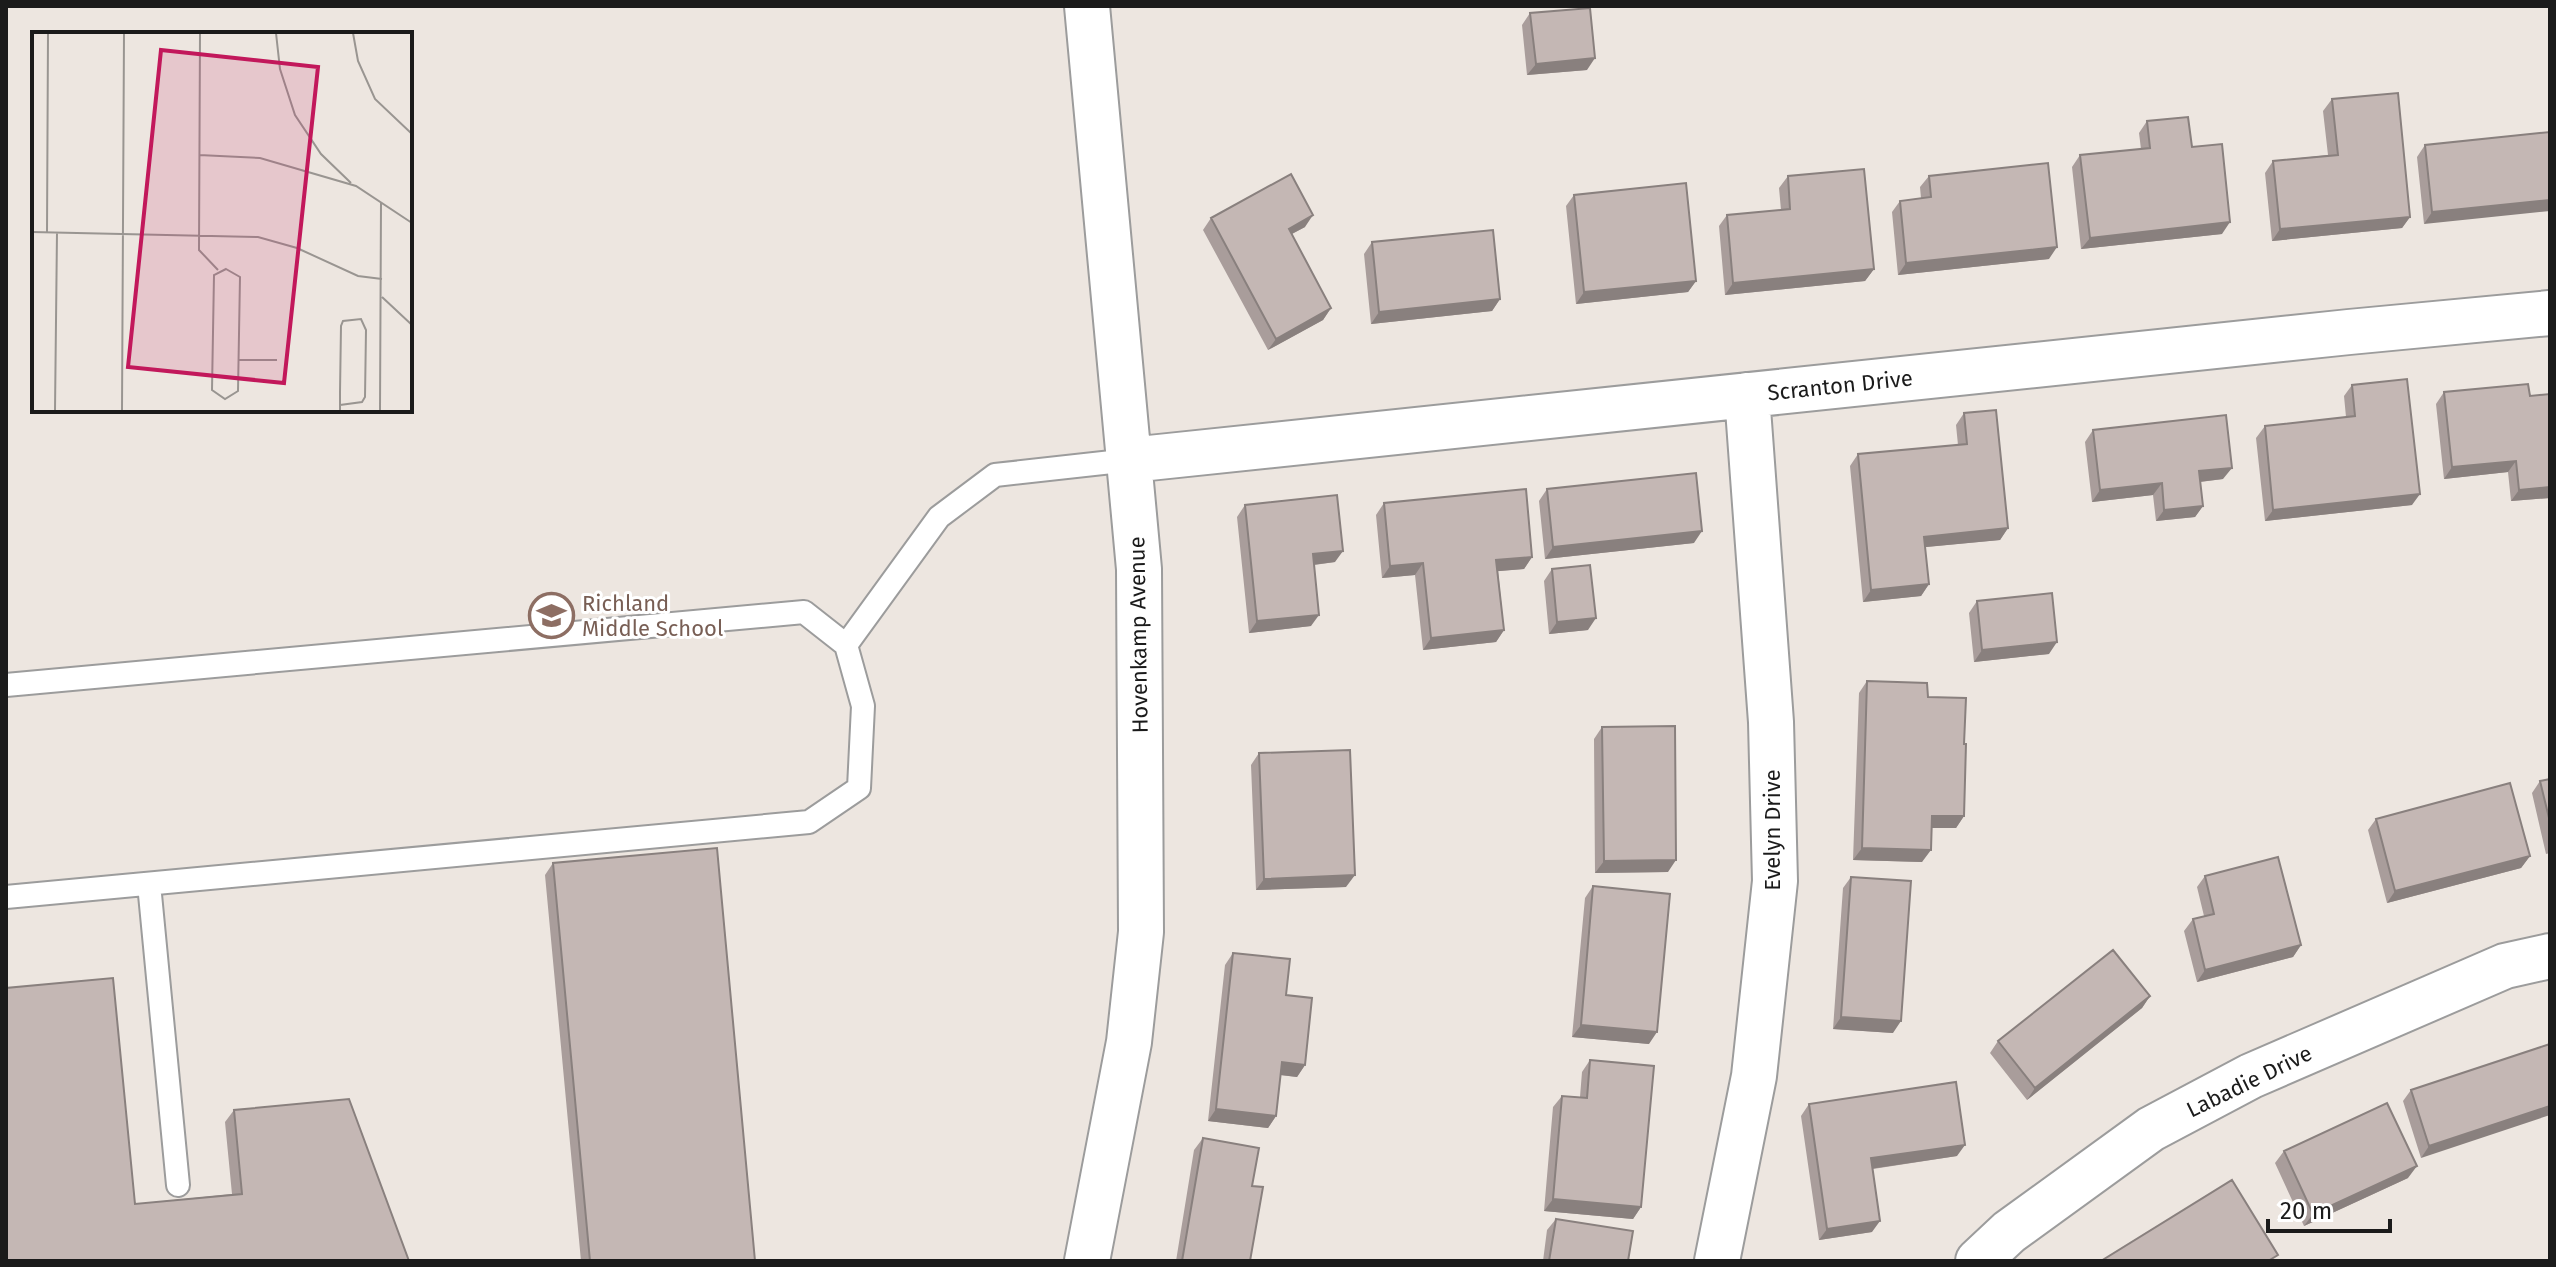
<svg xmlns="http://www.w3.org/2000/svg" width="2556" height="1267" viewBox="0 0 2556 1267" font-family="'Fira Sans',sans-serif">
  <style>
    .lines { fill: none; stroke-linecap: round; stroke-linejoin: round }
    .lane-casing { stroke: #9c9c9c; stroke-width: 26 }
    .street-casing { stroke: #9c9c9c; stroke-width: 48 }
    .lane { stroke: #fff; stroke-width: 22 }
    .street { stroke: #fff; stroke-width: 44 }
    .wall { fill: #a99d9b }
    .shaded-wall { fill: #89807e }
    .building { fill: #c4b7b4; stroke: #89807e; stroke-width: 2 }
    .labels { text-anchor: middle; stroke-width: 6; stroke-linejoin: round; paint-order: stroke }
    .street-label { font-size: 22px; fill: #1b1b1b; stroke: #fff }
    .education-label { font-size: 22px; fill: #785e54; stroke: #fff; text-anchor: start }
    .inset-road { fill: none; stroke: #999591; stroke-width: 2 }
    .view { fill: #c2185b; fill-opacity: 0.15; stroke: #c2185b; stroke-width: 4 }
    .inset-edge { fill: none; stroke: #1b1b1b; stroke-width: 4 }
  </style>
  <rect width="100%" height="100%" fill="#ede6e0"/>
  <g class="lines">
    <defs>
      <path id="lane" d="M 846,645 L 939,517 L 995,475 L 1130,460
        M 6,685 L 804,612 L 846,645 L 863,706 L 859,788 L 809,822 L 6,897
        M 149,884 L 178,1185"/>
      <path id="street" d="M 1087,6 L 1139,569 L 1141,932 L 1129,1042 L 1087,1261
        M 1130,460 L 2349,332 L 2550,313
        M 1717,1261 L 1754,1076 L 1775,881 L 1771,722 L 1747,395
        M 1978,1261 L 2009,1232 L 2151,1129 L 2251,1076 L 2505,966 L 2550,956"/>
    </defs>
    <use href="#lane" class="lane-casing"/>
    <use href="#street" class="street-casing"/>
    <use href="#lane" class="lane"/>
    <use href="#street" class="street"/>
  </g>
  <path class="wall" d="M 1530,13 L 1587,70 L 1527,75 L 1522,25 Z
    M 2332,99 L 2410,217 L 2402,228 L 2272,241 L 2265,173 L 2273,161 L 2328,155 L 2323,111 Z
    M 2147,121 L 2192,147 L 2222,234 L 2081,249 L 2072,167 L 2080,155 L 2141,149 L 2139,133 Z
    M 2550,132 L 2424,224 L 2417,157 L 2425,145 Z
    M 1788,176 L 1874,269 L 1865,281 L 1725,295 L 1719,226 L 1727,215 L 1781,210 L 1779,188 Z
    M 1929,176 L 2049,259 L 1898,275 L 1892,212 L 1900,201 L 1921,198 L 1920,187 Z
    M 1574,195 L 1696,281 L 1688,292 L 1576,304 L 1566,206 Z
    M 1211,218 L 1305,227 L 1292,234 L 1331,308 L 1323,320 L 1268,350 L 1203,230 Z
    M 1372,242 L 1500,299 L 1492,311 L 1371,324 L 1364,254 Z
    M 2352,385 L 2412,505 L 2265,521 L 2256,438 L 2265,426 L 2346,417 L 2344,396 Z
    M 2444,392 L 2530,396 L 2550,394 L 2550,498 L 2511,501 L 2508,472 L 2444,479 L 2436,404 Z
    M 1964,413 L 2008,528 L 2000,540 L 1925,547 L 1929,584 L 1921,596 L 1863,602 L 1850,466 L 1858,454 L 1958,445 L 1956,425 Z
    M 2093,430 L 2223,479 L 2200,482 L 2203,506 L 2195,517 L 2156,521 L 2153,495 L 2092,502 L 2085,442 Z
    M 1547,489 L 1694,543 L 1545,559 L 1539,501 Z
    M 1384,503 L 1532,557 L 1524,569 L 1498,571 L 1504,630 L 1496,642 L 1423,650 L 1415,575 L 1382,578 L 1376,515 Z
    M 1245,505 L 1335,562 L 1314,565 L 1311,626 L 1249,633 L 1237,517 Z
    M 1552,569 L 1588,630 L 1549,634 L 1544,581 Z
    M 1977,601 L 2049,654 L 1974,662 L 1969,613 Z
    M 1867,681 L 1928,697 L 1964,816 L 1956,828 L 1931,828 L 1922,862 L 1853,860 L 1859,693 Z
    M 1602,727 L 1668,872 L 1595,873 L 1594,739 Z
    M 1259,753 L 1346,887 L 1256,890 L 1251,765 Z
    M 2550,779 L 2550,853 L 2546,854 L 2532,793 L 2540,781 Z
    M 2376,819 L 2530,856 L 2521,868 L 2387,903 L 2368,830 Z
    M 553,863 L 755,1261 L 581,1261 L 545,875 Z
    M 2205,876 L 2301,945 L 2293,957 L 2197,982 L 2184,931 L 2193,919 L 2204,916 L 2197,887 Z
    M 1851,877 L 1893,1033 L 1833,1029 L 1843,888 Z
    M 1593,886 L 1649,1044 L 1572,1037 L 1585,898 Z
    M 1233,953 L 1305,1065 L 1297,1077 L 1280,1075 L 1276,1116 L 1268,1128 L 1208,1121 L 1225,965 Z
    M 2150,996 L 2142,1008 L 2027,1100 L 1990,1053 L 1998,1041 Z
    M 2550,1044 L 2421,1158 L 2403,1101 L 2411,1090 Z
    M 1590,1060 L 1641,1207 L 1633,1219 L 1544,1211 L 1553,1107 L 1562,1096 L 1580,1097 L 1582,1072 Z
    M 1809,1104 L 1957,1156 L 1873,1169 L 1872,1232 L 1819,1240 L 1801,1116 Z
    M 234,1110 L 409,1261 L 135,1204 L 232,1194 L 225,1122 Z
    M 1203,1138 L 1252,1186 L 1250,1261 L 1176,1261 L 1194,1150 Z
    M 2284,1151 L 2408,1178 L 2304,1226 L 2275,1163 Z
    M 1556,1219 L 1628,1261 L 1543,1261 L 1547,1230 Z"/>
  <path class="shaded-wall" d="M 1595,58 L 1587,70 L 1527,75 L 1536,64 Z
    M 2550,200 L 2550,211 L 2424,224 L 2432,212 Z
    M 1313,215 L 1305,227 L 1280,240 L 1289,229 Z
    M 2410,217 L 2402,228 L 2272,241 L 2280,229 Z
    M 2230,222 L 2222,234 L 2081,249 L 2090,238 Z
    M 2057,247 L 2049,259 L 1898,275 L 1906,263 Z
    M 1874,269 L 1865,281 L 1725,295 L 1733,283 Z
    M 1696,281 L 1688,292 L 1576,304 L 1584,292 Z
    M 1500,299 L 1492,311 L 1371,324 L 1379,312 Z
    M 1331,308 L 1323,320 L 1268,350 L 1276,339 Z
    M 2516,461 L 2508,472 L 2444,479 L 2452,467 Z
    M 2232,468 L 2223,479 L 2190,483 L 2199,471 Z
    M 2162,483 L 2153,495 L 2092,502 L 2100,490 Z
    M 2550,487 L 2550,498 L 2511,501 L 2519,490 Z
    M 2420,494 L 2412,505 L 2265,521 L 2273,510 Z
    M 2203,506 L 2195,517 L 2156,521 L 2164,510 Z
    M 2008,528 L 2000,540 L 1916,548 L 1924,537 Z
    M 1702,531 L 1694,543 L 1545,559 L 1553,547 Z
    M 1343,551 L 1335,562 L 1304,566 L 1313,554 Z
    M 1532,557 L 1524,569 L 1488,572 L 1496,560 Z
    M 1423,563 L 1415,575 L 1382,578 L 1390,566 Z
    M 1929,584 L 1921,596 L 1863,602 L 1871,590 Z
    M 1319,615 L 1311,626 L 1249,633 L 1257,621 Z
    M 1596,618 L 1588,630 L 1549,634 L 1557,622 Z
    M 1504,630 L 1496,642 L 1423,650 L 1431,638 Z
    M 2057,642 L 2049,654 L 1974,662 L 1982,650 Z
    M 1932,816 L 1964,816 L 1956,828 L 1924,828 Z
    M 1862,848 L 1931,850 L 1922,862 L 1853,860 Z
    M 2530,856 L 2521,868 L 2387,903 L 2395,891 Z
    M 1676,860 L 1668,872 L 1595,873 L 1604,861 Z
    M 1355,875 L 1346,887 L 1256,890 L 1264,879 Z
    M 2301,945 L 2293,957 L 2197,982 L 2205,970 Z
    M 2150,996 L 2142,1008 L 2027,1100 L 2035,1088 Z
    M 1841,1017 L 1901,1021 L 1893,1033 L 1833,1029 Z
    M 1581,1025 L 1657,1032 L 1649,1044 L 1572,1037 Z
    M 1282,1062 L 1305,1065 L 1297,1077 L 1273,1074 Z
    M 2550,1106 L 2550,1115 L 2421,1158 L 2429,1146 Z
    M 1216,1109 L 1276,1116 L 1268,1128 L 1208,1121 Z
    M 1965,1145 L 1957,1156 L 1863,1170 L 1871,1158 Z
    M 2417,1166 L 2408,1178 L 2304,1226 L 2313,1214 Z
    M 1553,1199 L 1641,1207 L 1633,1219 L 1544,1211 Z
    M 1880,1221 L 1872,1232 L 1819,1240 L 1827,1229 Z"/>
  <path class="building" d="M 1590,8 L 1595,58 L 1536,64 L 1530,13 Z
    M 2398,93 L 2410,217 L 2280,229 L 2273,161 L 2338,155 L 2332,99 Z
    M 2188,117 L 2192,147 L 2222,144 L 2230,222 L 2090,238 L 2080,155 L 2150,148 L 2147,121 Z
    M 2550,132 L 2550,200 L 2432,212 L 2425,145 Z
    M 2048,163 L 2057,247 L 1906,263 L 1900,201 L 1931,197 L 1929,176 Z
    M 1864,169 L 1874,269 L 1733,283 L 1727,215 L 1790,209 L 1788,176 Z
    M 1291,174 L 1313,215 L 1289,229 L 1331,308 L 1276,339 L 1211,218 Z
    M 1686,183 L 1696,281 L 1584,292 L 1574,195 Z
    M 1493,230 L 1500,299 L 1379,312 L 1372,242 Z
    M 2407,379 L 2420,494 L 2273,510 L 2265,426 L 2355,416 L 2352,385 Z
    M 2528,384 L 2530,396 L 2550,394 L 2550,487 L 2519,490 L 2516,461 L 2452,467 L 2444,392 Z
    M 1996,410 L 2008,528 L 1924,537 L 1929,584 L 1871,590 L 1858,454 L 1967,444 L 1964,413 Z
    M 2226,415 L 2232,468 L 2199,471 L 2203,506 L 2164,510 L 2162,483 L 2100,490 L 2093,430 Z
    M 1696,473 L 1702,531 L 1553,547 L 1547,489 Z
    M 1526,489 L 1532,557 L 1496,560 L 1504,630 L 1431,638 L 1423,563 L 1390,566 L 1384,503 Z
    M 1337,495 L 1343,551 L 1313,554 L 1319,615 L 1257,621 L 1245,505 Z
    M 1590,565 L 1596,618 L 1557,622 L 1552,569 Z
    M 2052,593 L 2057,642 L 1982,650 L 1977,601 Z
    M 1867,681 L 1927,683 L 1928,697 L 1966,698 L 1964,744 L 1966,744 L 1964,816 L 1932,816 L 1931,850 L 1862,848 Z
    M 1675,726 L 1676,860 L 1604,861 L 1602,727 Z
    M 1350,750 L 1355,875 L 1264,879 L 1259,753 Z
    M 2550,779 L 2550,822 L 2540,781 Z
    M 2510,783 L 2530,856 L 2395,891 L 2376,819 Z
    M 717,848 L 755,1261 L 590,1261 L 553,863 Z
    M 2278,857 L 2301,945 L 2205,970 L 2193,919 L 2214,914 L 2205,876 Z
    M 1851,877 L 1911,881 L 1901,1021 L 1841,1017 Z
    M 1593,886 L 1670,894 L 1657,1032 L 1581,1025 Z
    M 2113,950 L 2150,996 L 2035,1088 L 1998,1041 Z
    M 1233,953 L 1290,959 L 1286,995 L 1312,998 L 1305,1065 L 1282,1062 L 1276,1116 L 1216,1109 Z
    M 113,978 L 135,1204 L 242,1194 L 234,1110 L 349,1099 L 409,1261 L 6,1261 L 6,988 Z
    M 2550,1044 L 2550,1106 L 2429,1146 L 2411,1090 Z
    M 1590,1060 L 1654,1066 L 1641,1207 L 1553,1199 L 1562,1096 L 1587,1098 Z
    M 1956,1082 L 1965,1145 L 1871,1158 L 1880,1221 L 1827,1229 L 1809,1104 Z
    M 2387,1103 L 2417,1166 L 2313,1214 L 2284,1151 Z
    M 1203,1138 L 1259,1148 L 1252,1186 L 1263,1187 L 1250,1261 L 1182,1261 Z
    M 2232,1180 L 2278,1255 L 2268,1261 L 2101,1261 Z
    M 1556,1219 L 1633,1231 L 1628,1261 L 1549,1261 Z"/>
  <defs>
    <symbol id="school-ring" viewBox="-11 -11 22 22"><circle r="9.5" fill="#fff" stroke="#8d6e63" stroke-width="1.5"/><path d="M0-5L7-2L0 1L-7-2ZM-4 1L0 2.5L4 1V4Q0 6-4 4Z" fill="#8d6e63"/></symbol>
  </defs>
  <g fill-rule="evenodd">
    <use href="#school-ring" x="526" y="590" width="51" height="51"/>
  </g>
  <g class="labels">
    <g class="street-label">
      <text transform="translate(1840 385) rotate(-6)" y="8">Scranton Drive</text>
      <text transform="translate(1138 635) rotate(-91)" y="8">Hovenkamp Avenue</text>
      <text transform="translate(1772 830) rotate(-90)" y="8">Evelyn Drive</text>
      <text transform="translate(2249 1081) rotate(-26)" y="8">Labadie Drive</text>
    </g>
    <g class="education-label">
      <text x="582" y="611">Richland<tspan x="582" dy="25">Middle School</tspan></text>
    </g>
  </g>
  <g transform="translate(32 32)">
    <rect width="380" height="380" fill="#ede6e0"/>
    <path class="inset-road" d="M 168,1 L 167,218 L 186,238M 244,1 L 248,37 L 263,83 L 289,122 L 319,151M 321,1 L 326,29 L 343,67 L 380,102M 167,123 L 228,126 L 324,154 L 380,191M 0,200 L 226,205 L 265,216 L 326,244 L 350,247M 15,200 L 16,1M 194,237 L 208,245 L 206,359 L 193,367 L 180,358 L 182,243 ZM 350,265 L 380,293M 207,328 L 245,328M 308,373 L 330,370 L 333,365 L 334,298 L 329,287 L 311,289 L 309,294 L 308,360 L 308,379M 23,379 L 25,200M 90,379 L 92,1M 348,379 L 349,171"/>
    <path class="view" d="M 129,18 L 286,35 L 252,351 L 96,335 Z"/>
    <rect width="380" height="380" class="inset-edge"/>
  </g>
  <rect width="2556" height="1267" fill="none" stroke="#1b1b1b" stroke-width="16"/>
  <path d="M2268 1219v12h122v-12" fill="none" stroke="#1b1b1b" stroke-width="4"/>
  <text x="2280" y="1219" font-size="24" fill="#1b1b1b" stroke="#ffffff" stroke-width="6" paint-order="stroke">20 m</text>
</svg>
